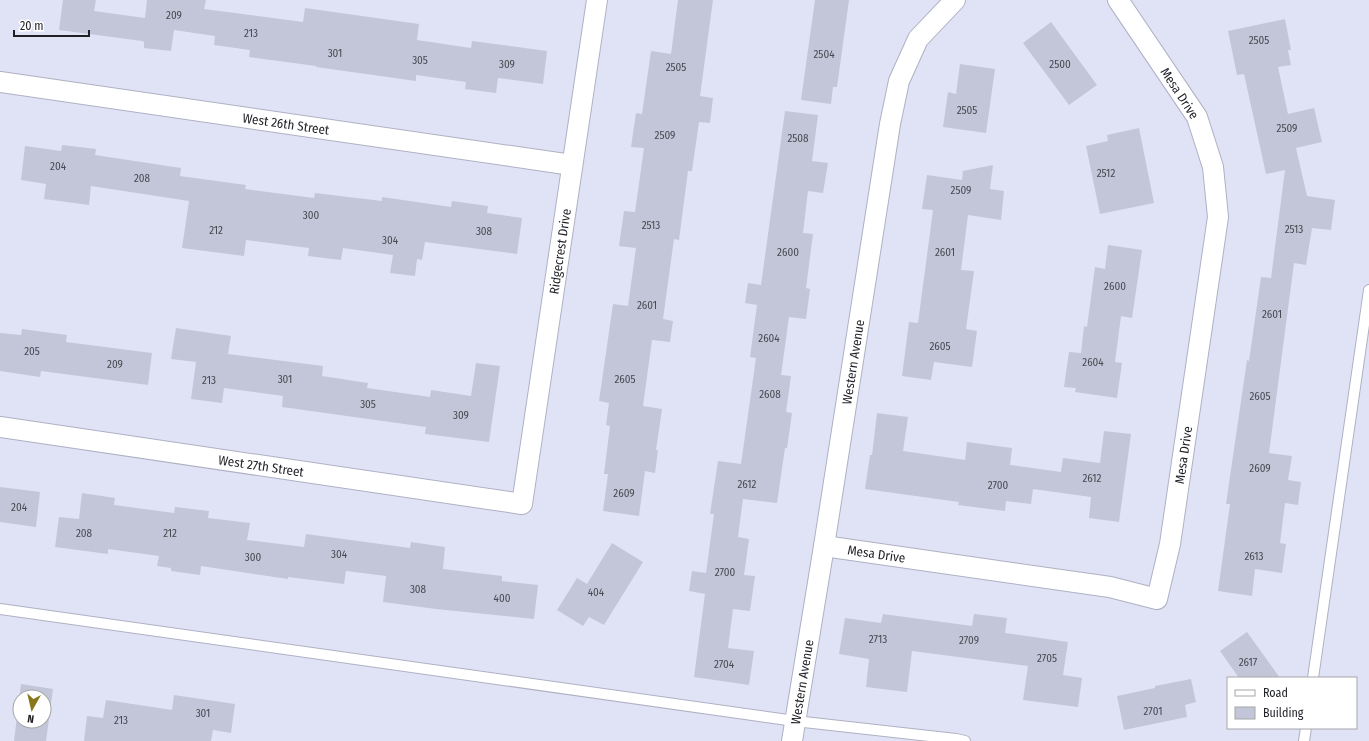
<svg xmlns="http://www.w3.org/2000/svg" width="1369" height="741" viewBox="0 0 1369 741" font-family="'Fira Sans Condensed',sans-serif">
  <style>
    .building { fill: #c3c6d8; fill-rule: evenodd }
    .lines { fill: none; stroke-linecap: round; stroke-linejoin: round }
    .lane-casing { stroke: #aeb1c3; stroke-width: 12 }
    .street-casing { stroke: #aeb1c3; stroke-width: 22 }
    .lane { stroke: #fff; stroke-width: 10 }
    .street { stroke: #fff; stroke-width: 20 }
    .labels { text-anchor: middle; stroke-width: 3; stroke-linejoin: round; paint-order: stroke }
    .number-label { font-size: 11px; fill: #484a52 }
    .street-label { font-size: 13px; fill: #1f2026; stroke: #fff }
  </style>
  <rect width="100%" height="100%" fill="#e0e3f6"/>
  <path class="building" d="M 63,0 L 96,0 L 94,11 L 145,18 L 147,0 L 206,0 L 204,9 L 303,22 L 305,8 L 419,24 L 417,40 L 471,48 L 472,41 L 547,51 L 543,84 L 498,78 L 496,93 L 465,89 L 466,82 L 416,75 L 416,81 L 316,67 L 316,66 L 249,57 L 250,50 L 214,45 L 215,36 L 174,30 L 171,51 L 144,48 L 144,42 L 142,41 L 59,30 Z
    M 678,0 L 713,0 L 700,96 L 713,98 L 710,123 L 699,122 L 692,171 L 688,171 L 679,240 L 674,239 L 663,319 L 673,321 L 670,342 L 652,340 L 643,406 L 662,409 L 656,450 L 658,450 L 655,473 L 645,471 L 639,516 L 603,511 L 608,474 L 604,474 L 610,426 L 606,425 L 609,403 L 599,401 L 613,304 L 628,306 L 636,248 L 619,246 L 624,211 L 635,212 L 644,148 L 631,147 L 636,113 L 642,114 L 651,51 L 671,54 Z
    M 815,0 L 849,0 L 837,87 L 833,87 L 831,104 L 801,100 Z
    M 1285,19 L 1291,50 L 1288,50 L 1291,65 L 1278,67 L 1288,114 L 1314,108 L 1322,142 L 1296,148 L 1307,196 L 1335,200 L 1331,230 L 1312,228 L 1306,265 L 1294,263 L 1269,453 L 1292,456 L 1288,480 L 1301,482 L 1298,505 L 1285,503 L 1280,543 L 1286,544 L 1282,573 L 1255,569 L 1252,596 L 1218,591 L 1230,504 L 1226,504 L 1247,360 L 1249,361 L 1261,277 L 1271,278 L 1285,170 L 1266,174 L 1244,74 L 1237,75 L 1228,31 Z
    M 1051,22 L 1097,85 L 1069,105 L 1023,43 Z
    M 960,64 L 995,69 L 986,133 L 943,127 L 948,92 L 956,94 Z
    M 785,111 L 818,115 L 812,161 L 828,163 L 823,193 L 808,191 L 803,233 L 813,234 L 806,288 L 810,289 L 806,319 L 789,317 L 781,375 L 791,376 L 786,412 L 792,413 L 787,448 L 785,448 L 777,503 L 743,499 L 738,537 L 749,539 L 744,575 L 755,576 L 750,611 L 733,609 L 728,648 L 754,651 L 749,685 L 694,677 L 705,594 L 689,591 L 692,571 L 706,573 L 714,514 L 710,514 L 718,461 L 741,464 L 756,358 L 750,357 L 757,305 L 745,303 L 748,283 L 761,285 Z
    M 1139,128 L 1154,203 L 1100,214 L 1086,146 L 1108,141 L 1107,135 Z
    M 62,145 L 96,149 L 95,155 L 181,168 L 180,176 L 246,185 L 245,189 L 314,198 L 315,193 L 382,201 L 382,197 L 451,207 L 452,201 L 488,206 L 487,213 L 522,218 L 517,254 L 425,242 L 422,260 L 417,259 L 415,276 L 390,273 L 393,255 L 343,248 L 341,260 L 308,256 L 309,248 L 246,240 L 244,256 L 182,248 L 189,201 L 91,186 L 89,205 L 44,199 L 46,184 L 21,180 L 25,146 L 61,151 Z
    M 993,165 L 990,189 L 1004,191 L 1001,220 L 968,215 L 961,270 L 974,271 L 966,329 L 977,331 L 972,367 L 934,362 L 931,380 L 902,376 L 909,322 L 918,323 L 933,210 L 922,209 L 927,175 L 962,180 L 963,171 Z
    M 1108,245 L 1142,250 L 1132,318 L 1121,316 L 1115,362 L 1122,363 L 1117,398 L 1075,392 L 1076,388 L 1064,387 L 1069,352 L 1081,353 L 1084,326 L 1087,327 L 1095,267 L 1105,269 Z
    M 176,328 L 231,336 L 228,354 L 323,366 L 322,376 L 368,383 L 367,388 L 430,397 L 431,390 L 471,396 L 476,363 L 500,366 L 489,442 L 425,434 L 426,427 L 282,407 L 283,396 L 224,388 L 222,403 L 191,399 L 196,362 L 171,359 Z
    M 22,329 L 67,335 L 66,342 L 152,353 L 148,385 L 41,371 L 40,377 L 0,371 L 0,333 L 21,335 Z
    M 877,413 L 908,417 L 903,451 L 965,460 L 967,442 L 1012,448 L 1010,465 L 1061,472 L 1063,458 L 1100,463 L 1104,431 L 1131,434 L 1119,522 L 1089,518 L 1091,497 L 1033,489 L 1031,504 L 1006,501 L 1005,511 L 958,505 L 959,502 L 865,489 L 870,455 L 872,455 Z
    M 0,487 L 40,492 L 36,527 L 0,522 Z
    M 82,493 L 115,498 L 114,505 L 174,513 L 175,507 L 209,511 L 208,518 L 250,523 L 247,540 L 304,547 L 306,534 L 410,548 L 411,542 L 445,547 L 443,569 L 502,576 L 502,581 L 538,585 L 534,619 L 436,609 L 383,602 L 386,576 L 346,571 L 344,584 L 288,577 L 288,579 L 201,566 L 200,575 L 171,571 L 171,568 L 157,566 L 159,556 L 108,549 L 108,554 L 55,547 L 59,517 L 79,519 Z
    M 612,543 L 643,562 L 604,625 L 589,617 L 583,626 L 557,610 L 577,578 L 587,584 Z
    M 883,614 L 972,626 L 974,614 L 1007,618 L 1005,633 L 1068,642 L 1063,675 L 1082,678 L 1078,707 L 1023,700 L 1028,666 L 912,651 L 907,692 L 866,687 L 869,659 L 839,654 L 845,618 L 881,623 Z
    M 1247,632 L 1280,678 L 1239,678 L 1220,651 Z
    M 1191,679 L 1196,702 L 1185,705 L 1187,717 L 1124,730 L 1117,696 L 1155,688 L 1155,686 Z
    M 21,684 L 53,689 L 46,741 L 14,741 ZM 20,697 L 44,697 L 44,721 L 20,721 Z
    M 174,695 L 235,704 L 231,733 L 213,730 L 211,741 L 84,741 L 87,716 L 103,718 L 106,700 L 172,710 Z"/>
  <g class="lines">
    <defs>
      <path id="lane" d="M 0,609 L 795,721 L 956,739 L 965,741
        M 1313,678 L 1369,290
        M 1304,741 L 1306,728"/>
      <g id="street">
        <path id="s1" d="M 0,82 L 572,165"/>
        <path id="s2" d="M 0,427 L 522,504 L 597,0"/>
        <path id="s3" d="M 824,546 L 1110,587 L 1157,599 L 1170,544 L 1218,217 L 1213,167 L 1197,117 L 1118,0"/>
        <path id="s4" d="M 792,741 L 824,546 L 890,124 L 899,81 L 918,39 L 955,0"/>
      </g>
    </defs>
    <use href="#lane" class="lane-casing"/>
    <use href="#street" class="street-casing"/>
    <use href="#lane" class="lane"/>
    <use href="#street" class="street"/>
  </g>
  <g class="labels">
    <g class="number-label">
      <text x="174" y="19">209</text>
      <text x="251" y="37">213</text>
      <text x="1259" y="44">2505</text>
      <text x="335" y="57">301</text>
      <text x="824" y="58">2504</text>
      <text x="420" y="64">305</text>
      <text x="507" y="68">309</text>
      <text x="1060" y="68">2500</text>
      <text x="676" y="71">2505</text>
      <text x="967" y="114">2505</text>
      <text x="1287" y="132">2509</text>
      <text x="665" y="139">2509</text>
      <text x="798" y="142">2508</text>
      <text x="58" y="170">204</text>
      <text x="1106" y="177">2512</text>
      <text x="142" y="182">208</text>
      <text x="961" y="194">2509</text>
      <text x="311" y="219">300</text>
      <text x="651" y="229">2513</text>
      <text x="1294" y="233">2513</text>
      <text x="216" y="234">212</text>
      <text x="484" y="235">308</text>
      <text x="390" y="244">304</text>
      <text x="788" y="256">2600</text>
      <text x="945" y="256">2601</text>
      <text x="1115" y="290">2600</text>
      <text x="647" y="309">2601</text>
      <text x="1272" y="318">2601</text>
      <text x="769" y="342">2604</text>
      <text x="940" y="350">2605</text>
      <text x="32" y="355">205</text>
      <text x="1093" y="366">2604</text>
      <text x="115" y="368">209</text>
      <text x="285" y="383">301</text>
      <text x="625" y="383">2605</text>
      <text x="209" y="384">213</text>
      <text x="770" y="398">2608</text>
      <text x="1260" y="400">2605</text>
      <text x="368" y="408">305</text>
      <text x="461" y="419">309</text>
      <text x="1260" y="472">2609</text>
      <text x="1092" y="482">2612</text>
      <text x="747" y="488">2612</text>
      <text x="998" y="489">2700</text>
      <text x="624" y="497">2609</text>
      <text x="19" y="511">204</text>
      <text x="84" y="537">208</text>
      <text x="170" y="537">212</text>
      <text x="339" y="558">304</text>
      <text x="1254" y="560">2613</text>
      <text x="253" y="561">300</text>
      <text x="725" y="576">2700</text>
      <text x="418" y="593">308</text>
      <text x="596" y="596">404</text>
      <text x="502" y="602">400</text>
      <text x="878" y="643">2713</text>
      <text x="969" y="644">2709</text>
      <text x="1047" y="662">2705</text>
      <text x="1248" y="666">2617</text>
      <text x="724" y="668">2704</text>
      <text x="1153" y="715">2701</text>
      <text x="203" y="717">301</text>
      <text x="121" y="724">213</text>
    </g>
    <g class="street-label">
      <text transform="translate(1180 93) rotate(57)" y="5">Mesa Drive</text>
      <text dy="5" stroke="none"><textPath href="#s1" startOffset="289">West 26th Street</textPath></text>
      <text dy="5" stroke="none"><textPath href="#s2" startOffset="783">Ridgecrest Drive</textPath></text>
      <text dy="5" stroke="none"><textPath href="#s4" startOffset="384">Western Avenue</textPath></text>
      <text dy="5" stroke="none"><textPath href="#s3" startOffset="484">Mesa Drive</textPath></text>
      <text dy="5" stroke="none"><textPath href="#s2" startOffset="264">West 27th Street</textPath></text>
      <text dy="5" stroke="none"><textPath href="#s3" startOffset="53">Mesa Drive</textPath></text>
      <text dy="5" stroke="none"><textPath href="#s4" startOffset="60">Western Avenue</textPath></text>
    </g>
  </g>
  <rect x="1227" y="677" width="130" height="52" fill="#ffffff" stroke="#a5a6a8"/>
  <rect x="1235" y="690" width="20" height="6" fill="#ffffff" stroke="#a5a6a8"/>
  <text x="1263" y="697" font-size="12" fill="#1f2026">Road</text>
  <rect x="1235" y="707" width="20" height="12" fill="#c3c6d8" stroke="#a5a6a8"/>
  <text x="1263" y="717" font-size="12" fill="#1f2026">Building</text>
  <g transform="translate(32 709) rotate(188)"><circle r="19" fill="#ffffff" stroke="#a5a6a8"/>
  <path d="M0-3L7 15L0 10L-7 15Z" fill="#88781c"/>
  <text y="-6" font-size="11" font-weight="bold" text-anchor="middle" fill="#1f2026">N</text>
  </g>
  <path d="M14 30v6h75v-6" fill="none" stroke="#1f2026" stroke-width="2"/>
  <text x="20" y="30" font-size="12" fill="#1f2026" stroke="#ffffff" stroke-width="3" paint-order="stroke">20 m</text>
</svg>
